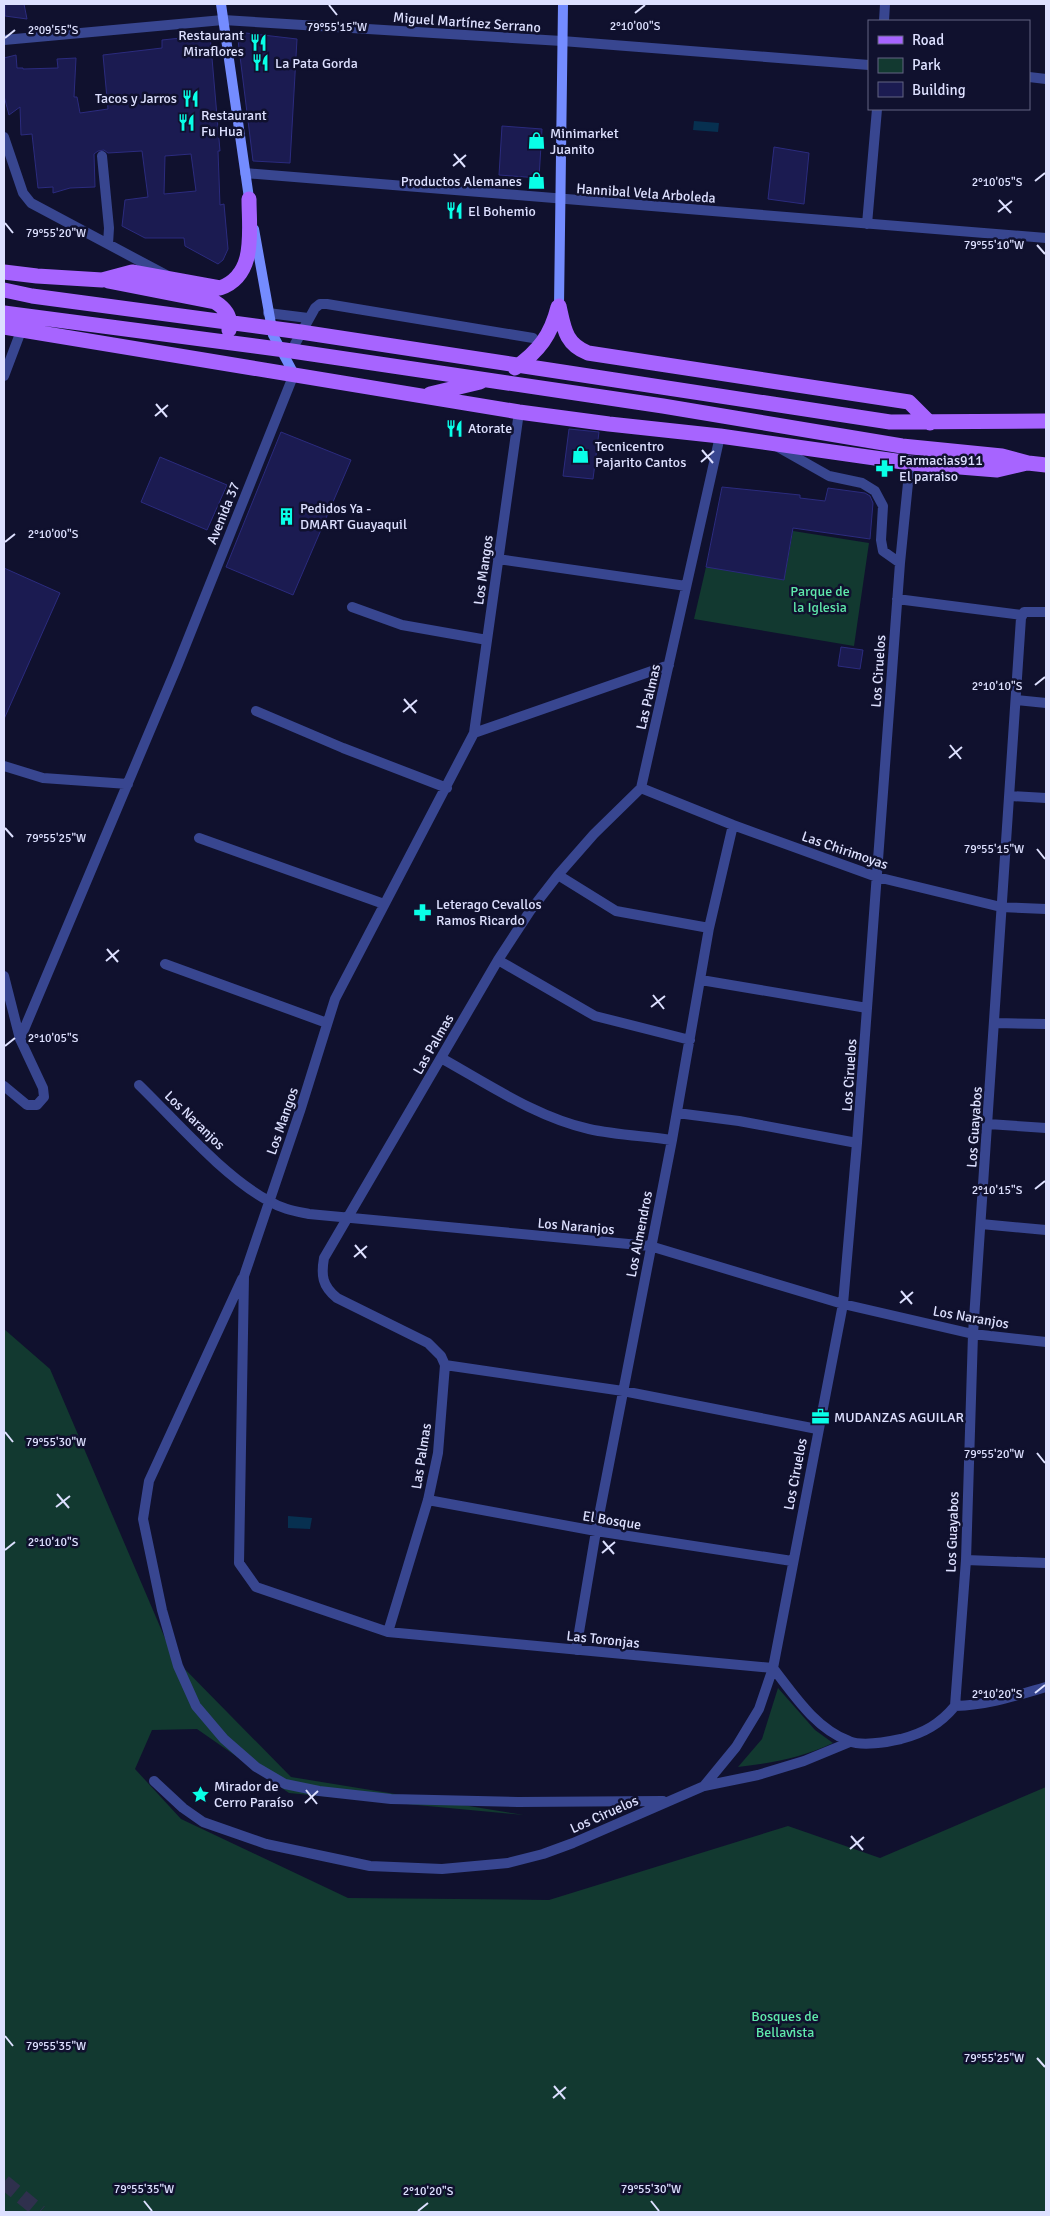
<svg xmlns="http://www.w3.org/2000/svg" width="1050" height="2216" viewBox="0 0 1050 2216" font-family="Signika,sans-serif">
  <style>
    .green { fill: #123930 }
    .water { fill: #073050 }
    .building { fill: #1b1b51; stroke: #2b2b7e; fill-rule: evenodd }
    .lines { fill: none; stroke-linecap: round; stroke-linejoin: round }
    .primary-tunnel { stroke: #2f304d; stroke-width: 15; stroke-dasharray: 15 8; stroke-linecap: butt }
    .street { stroke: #384690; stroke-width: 10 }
    .secondary { stroke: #748cff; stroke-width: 10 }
    .primary { stroke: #a764ff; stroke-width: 15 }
    .ticks { fill: none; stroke: #dde0ff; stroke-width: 2 }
    .labels { text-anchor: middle; stroke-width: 5; stroke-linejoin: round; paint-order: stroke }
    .street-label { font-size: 14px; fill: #dde0ff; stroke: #10112e }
    .poi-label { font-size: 14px; fill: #dde0ff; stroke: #10112e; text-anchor: start }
    .park-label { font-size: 14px; fill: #5fe9ab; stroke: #10112e }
    .ticks-label { font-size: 12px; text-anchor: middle; fill: #dde0ff; stroke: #10112e; stroke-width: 5; stroke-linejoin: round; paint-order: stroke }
  </style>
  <rect width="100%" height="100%" fill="#10112e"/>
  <path class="green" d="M 793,531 L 869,543 L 854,646 L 694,619 L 706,567 L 784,580 Z
    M 4,1329 L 50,1369 L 173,1657 L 291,1777 L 524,1815 L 289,1793 L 197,1729 L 152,1730 L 135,1769 L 181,1819 L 348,1898 L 549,1900 L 788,1826 L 880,1858 L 1046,1787 L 1046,2212 L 4,2212 Z
    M 778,1688 L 815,1730 L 833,1743 C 801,1758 773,1763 738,1767 L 762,1739 Z"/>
  <path class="water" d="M 694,121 L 719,123 L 718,132 L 693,130 Z
    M 288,1516 L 312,1518 L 310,1529 L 288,1528 Z"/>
  <path class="building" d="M 5,4 L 24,4 L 27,19 L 5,16 Z
    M 237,32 L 297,39 L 290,163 L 253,161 Z
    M 210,35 L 220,151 L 218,151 L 220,205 L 224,204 L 228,249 L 223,260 L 218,264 L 185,246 L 184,238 L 145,238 L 122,226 L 125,200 L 148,197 L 142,151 L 108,153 L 104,150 L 98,151 L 94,154 L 95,187 L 70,188 L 53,193 L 53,187 L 38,188 L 32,134 L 21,135 L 20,107 L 9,115 L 4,96 L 4,58 L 16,55 L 17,68 L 23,68 L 23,69 L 58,68 L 57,59 L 76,58 L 74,97 L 77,97 L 80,113 L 108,109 L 103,55 L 162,48 L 162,40 ZM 191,154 L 196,191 L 164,194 L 165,156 Z
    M 502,126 L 542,129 L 539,178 L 499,175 Z
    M 774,147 L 809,153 L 804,204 L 768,199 Z
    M 569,429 L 599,432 L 593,479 L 563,476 Z
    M 281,432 L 351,460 L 293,595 L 226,567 Z
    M 160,457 L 227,485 L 207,530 L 141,502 Z
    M 722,487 L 800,495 L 800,498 L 825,501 L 828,488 L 865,493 L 870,496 L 873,503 L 870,539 L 793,528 L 784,580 L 706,567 Z
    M 4,568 L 60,593 L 4,719 Z
    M 841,647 L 863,650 L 860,669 L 838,666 Z"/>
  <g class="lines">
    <path class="primary-tunnel" d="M 4,2182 L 40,2212"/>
    <path class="street" d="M 884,21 L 885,4
      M 4,40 L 223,20 L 562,41 L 869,65
      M 1029,77 L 1046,79
      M 4,137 L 23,193 L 31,203 L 166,275
      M 102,156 L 109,228 L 108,244
      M 245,173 L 1046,238
      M 867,224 L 877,109
      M 268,313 L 308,318
      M 295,344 L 315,308 L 320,304 L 327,304 L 533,338
      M 4,376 L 21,331
      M 776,446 L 829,476 L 862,483 L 875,491 L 883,506 L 881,540 L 883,551 L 900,563
      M 498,559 L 686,586
      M 897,599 L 1022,615
      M 352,607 L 402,625 L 487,640
      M 669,665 L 474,733 L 335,999 L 300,1111 L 244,1276 L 239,1563 L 256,1587 L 388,1632 L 773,1668 C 794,1695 815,1728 849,1741 C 863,1747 887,1742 901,1739 C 924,1733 940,1724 955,1706
      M 1016,700 L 1046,703
      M 256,711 L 343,748 L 447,788
      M 474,733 L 519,412
      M 4,766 L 43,778 L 128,784
      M 641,788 L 733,825 L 877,877 L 1001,907 L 1046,909
      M 1010,796 L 1046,798
      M 199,838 L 384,904
      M 558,875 L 616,911 L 709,928
      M 498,960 L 595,1016 L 690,1040
      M 165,964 L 327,1023
      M 4,976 L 20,1039 L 43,1088 L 44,1097 L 37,1105 L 27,1105 L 4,1086
      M 701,980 L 867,1008
      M 995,1023 L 1046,1024
      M 20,1039 L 178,664 L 294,374
      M 441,1058 C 488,1084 536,1117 589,1129 C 616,1135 645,1136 672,1140
      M 139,1085 C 177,1122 224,1177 269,1201 C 282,1209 295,1211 309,1214 L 650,1246 L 843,1304 L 973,1334 L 1046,1342
      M 677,1113 L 739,1121 L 857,1143
      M 988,1124 L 1046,1128
      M 981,1224 L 1046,1230
      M 242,1279 L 149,1481 L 143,1519 L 162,1610 L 178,1666 L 196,1706 L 224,1739 L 256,1767 L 285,1784 L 319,1791 L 391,1799 L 518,1802 L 663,1801
      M 445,1365 L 623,1391 L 817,1429
      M 428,1500 L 596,1531 L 792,1561
      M 966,1560 L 1046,1563
      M 388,1632 L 428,1500 L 438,1453 L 445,1365 L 441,1356 L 428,1343 L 337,1298 C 322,1286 321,1275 324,1258 L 498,960 L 530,911 L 558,875 L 594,834 L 641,788 L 720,436
      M 576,1650 L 596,1531 L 672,1140 L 709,928 L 733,825
      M 955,1706 L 966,1560 L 973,1334 L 1021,618 L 1024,612 L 1046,612
      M 955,1706 C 988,1705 1015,1696 1046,1687
      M 154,1781 L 183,1808 L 203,1822 L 266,1844 L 370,1866 L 442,1869 L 508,1863 L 543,1854 L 573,1843 L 704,1786 L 736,1747 L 759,1709 L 773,1668 L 843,1304 L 857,1143 L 900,563 L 910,463
      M 704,1786 L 758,1775 L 804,1761 L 850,1742"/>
    <path class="secondary" d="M 221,4 L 250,205
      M 254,229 L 273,335 L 294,374
      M 559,306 L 563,4"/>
    <path class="primary" d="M 4,272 L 37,276 L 102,280 L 132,272 L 220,288 C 257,275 249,231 249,199
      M 108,281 L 215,302 C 226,309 232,317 229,330
      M 4,290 L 32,296 L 301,332 L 890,422 L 1046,421
      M 559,306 C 564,328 565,344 588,353 L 909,402 L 930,423
      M 4,313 L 285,350 L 663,406 L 902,446 L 1002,456 L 1028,463 L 1046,465
      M 4,327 L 519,412 L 609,424 L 720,436 L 910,463 L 997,470 L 1027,463
      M 515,368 C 539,351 551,335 558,307
      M 430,394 L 480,382"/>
  </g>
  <path class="ticks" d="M 329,5 L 337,15M 635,13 L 645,5M 5,38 L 15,30M 454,154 L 465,167M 453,166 L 466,155M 1035,181 L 1045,173M 999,200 L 1011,213M 998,212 L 1012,201M 5,223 L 13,233M 1037,245 L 1045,254M 156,404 L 167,417M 155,416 L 168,405M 702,450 L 713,463M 701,462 L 714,451M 5,542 L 15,534M 1035,685 L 1045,677M 404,699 L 416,713M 403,712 L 417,700M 950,745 L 961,759M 949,758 L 962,747M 5,828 L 13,837M 1037,849 L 1045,859M 107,949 L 118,962M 106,961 L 119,950M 653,995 L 664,1009M 651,1007 L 665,996M 5,1046 L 15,1038M 1035,1189 L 1045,1181M 355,1245 L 366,1258M 354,1257 L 367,1246M 901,1291 L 912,1304M 900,1303 L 913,1292M 5,1432 L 13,1442M 1037,1453 L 1045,1463M 57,1494 L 69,1508M 56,1507 L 70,1496M 603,1541 L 614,1554M 5,1550 L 15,1542M 602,1553 L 615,1542M 1035,1693 L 1045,1685M 306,1790 L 317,1804M 305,1803 L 318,1791M 851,1836 L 863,1850M 850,1849 L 864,1837M 5,2036 L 13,2046M 1037,2058 L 1045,2067M 554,2086 L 565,2099M 553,2098 L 566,2087M 144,2201 L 152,2211M 651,2201 L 659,2211M 418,2211 L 428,2203"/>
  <defs>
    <symbol id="restaurant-bare" viewBox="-9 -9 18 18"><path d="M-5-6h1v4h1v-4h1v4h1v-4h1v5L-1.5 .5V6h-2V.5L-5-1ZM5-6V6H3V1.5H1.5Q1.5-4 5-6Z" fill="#09ffe7" stroke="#10112e" stroke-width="2.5" paint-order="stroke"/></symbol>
    <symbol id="shop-bare" viewBox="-9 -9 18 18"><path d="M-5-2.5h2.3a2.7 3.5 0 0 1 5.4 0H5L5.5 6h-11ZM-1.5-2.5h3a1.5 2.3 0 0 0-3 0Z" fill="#09ffe7" stroke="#10112e" stroke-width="2.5" paint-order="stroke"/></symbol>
    <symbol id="pharmacy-bare" viewBox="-9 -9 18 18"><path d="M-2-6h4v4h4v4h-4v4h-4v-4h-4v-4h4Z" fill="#09ffe7" stroke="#10112e" stroke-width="2.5" paint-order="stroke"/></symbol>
    <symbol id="building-bare" viewBox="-9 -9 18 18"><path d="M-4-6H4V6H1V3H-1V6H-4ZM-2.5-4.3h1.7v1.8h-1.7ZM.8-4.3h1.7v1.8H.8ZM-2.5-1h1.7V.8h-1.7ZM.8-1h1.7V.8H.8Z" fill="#09ffe7" stroke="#10112e" stroke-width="2.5" paint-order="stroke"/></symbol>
    <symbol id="office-bare" viewBox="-9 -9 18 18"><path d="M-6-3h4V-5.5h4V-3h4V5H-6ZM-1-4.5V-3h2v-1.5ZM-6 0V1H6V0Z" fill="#09ffe7" stroke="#10112e" stroke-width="2.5" paint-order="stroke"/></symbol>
    <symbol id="sight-bare" viewBox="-9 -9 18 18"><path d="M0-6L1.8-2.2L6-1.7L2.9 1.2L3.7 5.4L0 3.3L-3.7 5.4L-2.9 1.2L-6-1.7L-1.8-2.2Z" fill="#09ffe7" stroke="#10112e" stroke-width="2.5" paint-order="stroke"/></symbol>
  </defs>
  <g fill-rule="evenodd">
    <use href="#restaurant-bare" x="246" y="30" width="25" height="25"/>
    <use href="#restaurant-bare" x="248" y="50" width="25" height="25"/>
    <use href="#restaurant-bare" x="178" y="86" width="25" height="25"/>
    <use href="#restaurant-bare" x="174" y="110" width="25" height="25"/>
    <use href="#shop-bare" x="524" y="128" width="25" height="25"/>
    <use href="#shop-bare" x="524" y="168" width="25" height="25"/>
    <use href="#restaurant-bare" x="442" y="198" width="25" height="25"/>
    <use href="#restaurant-bare" x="442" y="416" width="25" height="25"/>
    <use href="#shop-bare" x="568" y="442" width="25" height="25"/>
    <use href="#pharmacy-bare" x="872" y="456" width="25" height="25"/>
    <use href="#building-bare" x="274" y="504" width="25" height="25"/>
    <use href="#pharmacy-bare" x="410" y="900" width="25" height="25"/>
    <use href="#office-bare" x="808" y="1404" width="25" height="25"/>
    <use href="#sight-bare" x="188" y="1782" width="25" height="25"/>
  </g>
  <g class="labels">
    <g class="street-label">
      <text transform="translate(467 22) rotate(4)" y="5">Miguel Martínez Serrano</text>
      <text transform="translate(646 193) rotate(4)" y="5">Hannibal Vela Arboleda</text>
      <text transform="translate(223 513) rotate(-68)" y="5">Avenida 37</text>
      <text transform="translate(483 570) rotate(-82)" y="5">Los Mangos</text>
      <text transform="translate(878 671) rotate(-86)" y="5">Los Ciruelos</text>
      <text transform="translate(648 697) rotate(-77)" y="5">Las Palmas</text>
      <text transform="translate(845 850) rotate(19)" y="5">Las Chirimoyas</text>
      <text transform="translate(433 1044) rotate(-60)" y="5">Las Palmas</text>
      <text transform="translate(849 1075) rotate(-86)" y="5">Los Ciruelos</text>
      <text transform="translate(195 1120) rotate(44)" y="5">Los Naranjos</text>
      <text transform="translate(282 1121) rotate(-71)" y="5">Los Mangos</text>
      <text transform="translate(974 1127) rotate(-86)" y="5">Los Guayabos</text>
      <text transform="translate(576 1226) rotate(5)" y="5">Los Naranjos</text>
      <text transform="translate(639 1234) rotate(-79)" y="5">Los Almendros</text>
      <text transform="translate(971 1317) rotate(10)" y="5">Los Naranjos</text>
      <text transform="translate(421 1456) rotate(-81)" y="5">Las Palmas</text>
      <text transform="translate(795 1474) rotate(-79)" y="5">Los Ciruelos</text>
      <text transform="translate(612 1520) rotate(9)" y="5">El Bosque</text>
      <text transform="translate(952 1532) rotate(-88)" y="5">Los Guayabos</text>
      <text transform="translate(603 1639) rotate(6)" y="5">Las Toronjas</text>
      <text transform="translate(604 1814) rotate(-24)" y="5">Los Ciruelos</text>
    </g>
    <g class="poi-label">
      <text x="244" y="40" text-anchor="end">Restaurant<tspan x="244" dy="16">Miraflores</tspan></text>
      <text x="275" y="68">La Pata Gorda</text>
      <text x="177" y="103" text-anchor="end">Tacos y Jarros</text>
      <text x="201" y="120">Restaurant<tspan x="201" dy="16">Fu Hua</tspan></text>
      <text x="550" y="138">Minimarket<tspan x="550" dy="16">Juanito</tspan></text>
      <text x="522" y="186" text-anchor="end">Productos Alemanes</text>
      <text x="468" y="216">El Bohemio</text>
      <text x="468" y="433">Atorate</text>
      <text x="595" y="451">Tecnicentro<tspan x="595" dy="16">Pajarito Cantos</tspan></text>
      <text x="899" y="465">Farmacias911<tspan x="899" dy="16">El paraiso</tspan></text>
      <text x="300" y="513">Pedidos Ya -<tspan x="300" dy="16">DMART Guayaquil</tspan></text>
      <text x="436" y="909">Leterago Cevallos<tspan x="436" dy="16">Ramos Ricardo</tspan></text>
      <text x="834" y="1422">MUDANZAS AGUILAR</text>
      <text x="214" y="1791">Mirador de<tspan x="214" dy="16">Cerro Paraíso</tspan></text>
    </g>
    <g class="park-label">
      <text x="820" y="596">Parque de<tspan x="820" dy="16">la Iglesia</tspan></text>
      <text x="785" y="2021">Bosques de<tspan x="785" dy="16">Bellavista</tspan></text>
    </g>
  </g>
  <g class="ticks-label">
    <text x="635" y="30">2°10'00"S</text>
    <text x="337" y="31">79°55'15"W</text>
    <text x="53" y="34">2°09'55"S</text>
    <text x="997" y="186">2°10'05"S</text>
    <text x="56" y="237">79°55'20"W</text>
    <text x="994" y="249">79°55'10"W</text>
    <text x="53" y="538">2°10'00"S</text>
    <text x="997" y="690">2°10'10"S</text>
    <text x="56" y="842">79°55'25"W</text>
    <text x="994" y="853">79°55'15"W</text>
    <text x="53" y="1042">2°10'05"S</text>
    <text x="997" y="1194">2°10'15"S</text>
    <text x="56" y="1446">79°55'30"W</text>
    <text x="994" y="1458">79°55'20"W</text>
    <text x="53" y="1546">2°10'10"S</text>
    <text x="997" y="1698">2°10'20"S</text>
    <text x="56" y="2050">79°55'35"W</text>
    <text x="994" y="2062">79°55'25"W</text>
    <text x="144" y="2193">79°55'35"W</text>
    <text x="651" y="2193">79°55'30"W</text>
    <text x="428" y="2195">2°10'20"S</text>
  </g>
  <rect width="1050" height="2216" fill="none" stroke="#dde0ff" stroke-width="10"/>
  <rect x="868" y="20" width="162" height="90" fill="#10112e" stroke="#626482"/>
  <rect x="878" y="36" width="25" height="8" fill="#a764ff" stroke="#626482"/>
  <text x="912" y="45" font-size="15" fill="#dde0ff">Road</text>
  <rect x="878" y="58" width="25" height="15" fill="#123930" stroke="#626482"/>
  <text x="912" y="70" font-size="15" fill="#dde0ff">Park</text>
  <rect x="878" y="82" width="25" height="15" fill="#1b1b51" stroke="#626482"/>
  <text x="912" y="95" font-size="15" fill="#dde0ff">Building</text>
</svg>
